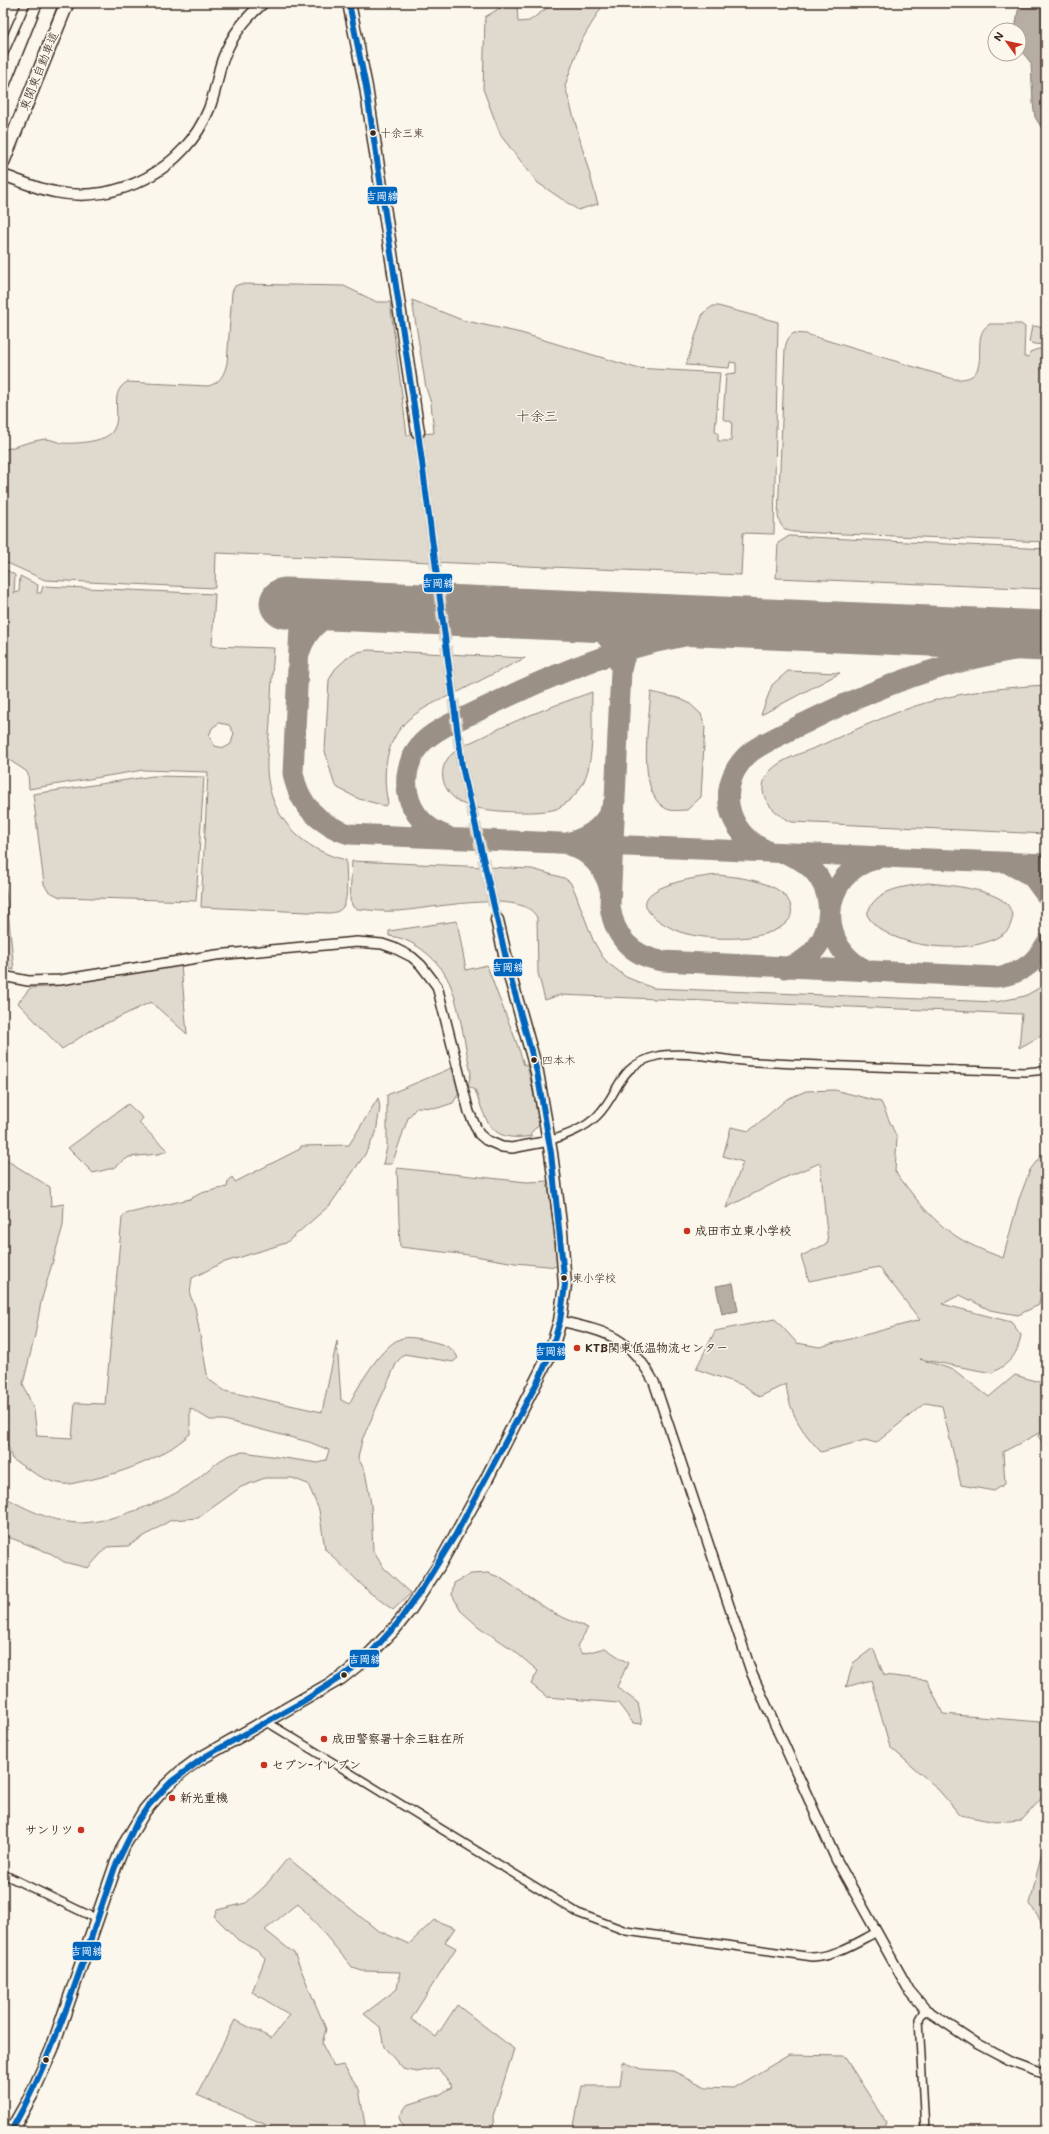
<svg xmlns="http://www.w3.org/2000/svg" width="1049" height="2134" viewBox="0 0 1049 2134" font-family="Mali,'Klee One',sans-serif">
  <style>
    .green { fill: #dfd9ce; stroke: #8d8276; fill-rule: evenodd }
    .water { fill: #b6aea2; stroke: #85796d }
    .lines { fill: none; stroke-linecap: round; stroke-linejoin: round }
    .taxiway { stroke: #9b9085; stroke-width: 21 }
    .runway { stroke: #9b9085; stroke-width: 51 }
    .trunk-tunnel { stroke: #d5cec3; stroke-width: 12; stroke-dasharray: 12 6; stroke-linecap: butt }
    .minor-casing { stroke: #3b2a1e; stroke-width: 10 }
    .tertiary-casing { stroke: #3b2a1e; stroke-width: 12 }
    .secondary-casing { stroke: #3b2a1e; stroke-width: 13 }
    .trunk-casing { stroke: #3b2a1e; stroke-width: 15 }
    .motorway-casing { stroke: #3b2a1e; stroke-width: 16 }
    .minor { stroke: #fbf7ec; stroke-width: 7 }
    .tertiary { stroke: #fbf7ec; stroke-width: 9 }
    .secondary { stroke: #fbf7ec; stroke-width: 10 }
    .trunk { stroke: #fbf7ec; stroke-width: 12 }
    .motorway { stroke: #fbf7ec; stroke-width: 13 }
    .bus-1-casing { stroke: #fbf7ec; stroke-width: 9 }
    .bus-1 { stroke: #0065bd; stroke-width: 6 }
    .bus-dot { fill: #3b2a1e; stroke: #fbf7ec; stroke-width: 1.5 }
    .poi-dot { fill: #c8321e; stroke: #fbf7ec; stroke-width: 1.5 }
    .labels { text-anchor: middle; stroke-width: 3; stroke-linejoin: round; paint-order: stroke }
    .bus-label { font-size: 11px; fill: #3b2a1e; stroke: #fbf7ec; text-anchor: start }
    .street-label { font-size: 12px; fill: #3b2a1e; stroke: #fbf7ec }
    .poi-label { font-size: 12px; font-weight: bold; fill: #3b2a1e; stroke: #fbf7ec; text-anchor: start }
    .quarter-label { font-size: 14px; fill: #3b2a1e; stroke: #fbf7ec }
    .line-badge { stroke: #fbf7ec; stroke-width: 1.5 }
    .badge-label { font-size: 11px; text-anchor: middle; font-weight: bold; fill: #fff }
  </style>
  <rect width="100%" height="100%" fill="#fbf7ec"/>
  <filter id="ink" filterUnits="userSpaceOnUse"><feTurbulence type="fractalNoise" baseFrequency=".025" numOctaves="2"/><feDisplacementMap in="SourceGraphic" scale="8" xChannelSelector="R" yChannelSelector="G"/><feConvolveMatrix kernelMatrix="1 2 1 2 8 2 1 2 1" color-interpolation-filters="sRGB"/></filter>
  <g filter="url(#ink)">
    <path class="green" d="M 508,3 L 517,3 L 518,22 L 529,21 L 554,3 L 604,3 L 580,43 L 565,86 L 598,204 L 578,210 L 538,183 L 501,136 L 483,89 L 485,17 Z
      M 240,284 L 344,286 L 377,302 L 390,302 L 407,435 L 434,433 L 431,403 L 426,388 L 412,300 L 462,320 L 521,333 L 636,368 L 720,373 L 715,432 L 718,433 L 718,441 L 731,441 L 732,422 L 723,419 L 726,374 L 736,373 L 736,363 L 730,362 L 729,368 L 686,365 L 703,313 L 713,306 L 718,306 L 778,322 L 774,534 L 743,533 L 741,575 L 216,553 L 215,588 L 45,580 L 3,561 L 3,450 C 17,446 31,441 45,439 C 52,439 56,442 62,443 C 75,444 104,442 112,432 C 124,416 107,394 127,382 L 208,386 C 220,383 224,375 227,363 L 232,292 L 235,286 Z
      M 990,324 L 1021,324 L 1025,327 L 1024,357 L 1029,357 L 1030,352 L 1038,349 L 1046,349 L 1046,542 L 794,532 C 784,531 780,526 778,516 L 785,349 C 786,342 788,337 794,333 L 806,334 L 954,379 C 998,382 966,336 990,324 Z
      M 1032,326 L 1046,327 L 1046,345 L 1034,344 L 1029,342 Z
      M 789,536 L 1046,549 L 1046,589 L 776,578 L 778,543 Z
      M 3,568 L 15,575 L 14,593 L 19,592 L 20,576 L 38,585 L 37,593 L 41,593 L 43,586 L 215,594 L 212,646 L 274,648 C 272,672 271,697 270,722 C 269,741 265,761 268,780 C 274,822 306,851 346,860 C 346,871 349,899 343,907 C 339,912 334,913 328,913 L 201,907 L 208,772 L 143,770 L 29,789 L 28,774 L 26,771 L 3,756 ZM 219,723 L 229,725 L 234,733 L 231,744 L 224,748 L 215,746 L 209,736 L 212,728 Z
      M 368,650 L 525,658 C 503,669 481,680 460,691 C 444,698 428,705 414,715 C 386,735 381,772 388,803 L 386,806 L 359,799 L 338,788 L 334,783 L 325,751 L 329,680 L 335,669 L 347,658 L 358,652 Z
      M 788,671 L 840,673 L 761,715 L 772,685 Z
      M 1046,685 L 1046,834 L 792,822 C 772,813 751,792 771,770 C 782,759 802,753 817,747 C 855,730 892,712 932,701 C 969,691 1008,687 1046,685 Z
      M 592,692 C 591,721 597,769 577,792 C 573,798 563,806 556,809 C 539,815 477,812 461,803 C 442,792 435,768 453,753 C 463,745 476,740 488,734 C 522,717 556,705 592,692 Z
      M 651,692 L 678,698 L 689,703 L 701,714 L 705,726 L 701,797 L 687,810 C 680,810 671,812 665,808 C 636,792 649,720 651,692 Z
      M 153,776 L 204,777 L 196,901 L 60,897 L 48,891 L 44,884 L 33,794 Z
      M 352,861 L 532,869 L 564,878 L 570,882 L 575,892 L 593,940 L 602,956 L 608,963 L 626,977 L 653,988 L 996,1002 L 1025,996 L 1046,984 L 1046,1033 L 1019,1048 L 1022,1014 L 560,995 L 545,1000 L 538,973 L 537,918 C 525,887 425,910 397,911 C 384,912 371,910 358,909 L 353,907 L 350,900 Z
      M 3,862 L 14,970 L 3,967 Z
      M 718,875 C 739,877 786,882 791,907 C 792,912 791,918 788,921 C 769,944 699,941 675,930 C 602,894 684,878 718,875 Z
      M 928,883 C 949,885 992,889 1007,904 C 1010,907 1011,912 1013,916 C 1011,923 1010,930 1003,934 C 973,957 885,949 867,915 C 874,888 905,887 928,883 Z
      M 457,921 L 466,970 L 487,965 C 498,999 514,1031 524,1065 L 527,1065 L 540,1123 L 530,1134 L 532,1136 C 490,1143 487,1123 475,1090 L 468,1086 L 471,1073 C 465,1048 459,999 447,978 C 436,957 412,938 389,936 L 389,931 Z
      M 181,965 L 187,1034 L 151,1002 L 90,1031 L 62,1049 L 18,1003 L 30,988 L 48,987 Z
      M 454,1067 L 459,1093 L 453,1103 L 438,1108 L 417,1107 L 408,1118 L 392,1164 L 383,1164 L 387,1147 L 387,1095 Z
      M 835,1090 L 881,1102 L 897,1138 L 895,1171 C 911,1193 928,1216 950,1232 C 966,1244 985,1251 1003,1258 L 1019,1199 L 1030,1170 L 1046,1149 L 1046,1243 L 1039,1305 L 1018,1315 L 990,1310 L 960,1295 L 942,1304 L 1011,1322 L 1021,1335 C 1017,1356 1011,1362 992,1373 L 920,1359 L 954,1370 L 989,1397 L 1015,1375 L 1046,1384 L 1046,1448 L 1038,1436 L 1039,1433 L 1003,1452 L 1005,1484 L 994,1491 L 961,1485 L 942,1406 L 925,1403 L 876,1443 L 865,1440 L 821,1452 C 801,1430 790,1415 786,1384 L 759,1397 L 745,1386 L 696,1369 L 715,1331 L 775,1319 L 797,1343 L 820,1347 L 920,1320 L 879,1267 L 809,1281 L 801,1256 L 828,1243 L 820,1163 L 784,1178 L 726,1208 L 743,1162 L 723,1156 L 731,1127 L 749,1131 L 787,1099 L 806,1091 Z
      M 378,1098 L 380,1107 L 376,1133 L 364,1156 L 330,1205 L 286,1243 L 222,1263 L 192,1278 L 190,1295 L 195,1307 L 208,1379 L 225,1391 L 322,1412 L 337,1341 L 341,1400 L 349,1404 C 358,1387 383,1342 403,1338 C 412,1336 425,1340 434,1342 C 445,1345 453,1347 458,1358 L 453,1362 L 404,1354 L 397,1362 L 362,1440 L 358,1458 L 365,1471 L 371,1504 L 373,1551 L 384,1568 L 411,1593 L 393,1610 L 369,1592 L 325,1549 L 319,1510 L 308,1484 L 292,1478 L 265,1478 L 241,1487 L 198,1518 L 171,1520 L 128,1546 L 107,1547 L 88,1568 L 64,1562 L 52,1554 L 3,1535 L 3,1496 C 26,1509 49,1521 77,1523 C 105,1524 162,1503 186,1487 C 206,1475 220,1453 244,1452 L 318,1463 L 326,1460 L 329,1450 L 309,1442 L 224,1420 L 210,1420 L 190,1408 L 190,1434 C 161,1460 117,1475 79,1482 C 74,1483 68,1485 64,1484 C 44,1482 28,1469 12,1459 L 3,1431 L 3,1158 L 50,1187 L 51,1206 L 64,1204 L 63,1226 L 41,1302 L 35,1335 L 23,1384 L 34,1410 L 37,1436 L 72,1438 L 75,1403 L 105,1404 L 122,1218 L 125,1214 L 190,1199 L 201,1193 L 227,1187 L 228,1182 L 232,1177 L 235,1182 L 300,1149 L 301,1146 L 349,1145 Z
      M 128,1104 L 143,1118 L 139,1123 L 168,1151 L 158,1154 L 129,1157 L 113,1168 L 93,1173 L 68,1148 Z
      M 397,1168 L 527,1182 L 548,1181 L 558,1267 L 515,1263 L 469,1255 L 400,1247 Z
      M 488,1573 L 499,1577 L 555,1614 L 588,1628 L 577,1646 L 582,1654 L 605,1648 L 628,1663 L 617,1687 L 638,1703 L 642,1724 L 633,1723 L 618,1703 L 547,1697 L 531,1684 L 538,1671 L 512,1649 L 479,1627 L 462,1612 L 452,1595 L 454,1583 L 471,1574 Z
      M 873,1648 L 884,1675 L 927,1680 L 943,1714 L 1041,1722 L 1046,1727 L 1046,1790 L 1040,1800 L 1022,1820 L 995,1822 L 960,1815 L 936,1787 L 890,1747 L 871,1680 L 846,1687 L 853,1663 Z
      M 1046,1833 L 1046,1930 L 1030,1904 Z
      M 288,1858 L 377,1930 L 409,1944 L 434,1920 L 455,1928 L 445,1942 L 456,1948 L 411,2019 L 436,2037 L 457,2005 L 514,2049 L 493,2116 L 494,2131 L 404,2131 L 399,2117 L 407,2105 L 439,2095 L 452,2087 L 438,2068 L 417,2072 L 403,2069 L 384,2047 L 380,2027 L 364,2014 L 397,1989 L 400,1972 L 362,1971 L 353,1968 L 298,1903 L 265,1930 L 294,1953 L 326,2029 L 322,2044 L 334,2067 L 343,2065 L 359,2089 L 366,2131 L 280,2131 L 197,2095 L 235,2020 L 271,2038 L 290,2015 L 252,1992 L 265,1959 L 256,1950 L 238,1940 L 214,1916 L 217,1910 L 246,1903 L 264,1887 Z
      M 789,2055 L 844,2056 L 886,2122 L 881,2131 L 571,2131 L 573,2130 L 582,2086 L 620,2086 L 623,2062 L 641,2069 L 673,2071 L 706,2087 L 733,2088 Z"/>
    <path class="water" d="M 1022,3 L 1046,3 L 1046,135 L 1035,117 L 1033,103 L 1031,63 L 1019,48 L 1019,30 L 1015,30 L 1018,11 Z
      M 733,1283 L 738,1311 L 722,1314 L 716,1286 Z"/>
    <g class="lines">
      <path class="taxiway" d="M 301,604 L 293,773 C 299,805 319,825 349,834 L 1046,864
        M 576,616 C 599,624 615,641 620,665
        M 798,625 L 672,620 C 644,624 626,642 621,670 L 610,906 C 614,937 632,956 662,961 L 996,977 C 1018,975 1035,964 1046,944
        M 300,651 C 308,626 329,611 354,606
        M 447,836 C 427,830 412,814 408,794 C 404,777 409,758 420,745 C 435,728 462,719 482,709 C 560,671 627,643 714,631
        M 570,842 C 591,837 607,823 614,802
        M 569,845 C 590,852 604,868 610,889
        M 768,851 C 724,834 714,781 752,751 C 770,739 791,730 811,720 C 888,682 961,656 1046,645
        M 1011,865 L 1032,876 L 1046,895
        M 784,968 C 841,955 844,873 789,855
        M 871,972 C 815,951 818,873 876,859"/>
      <path class="runway" d="M 285,603 L 1046,636"/>
      <path class="trunk-tunnel" d="M 418,432 L 462,766 L 497,920"/>
      <defs>
        <path id="minor" d="M 3,55 L 26,3
          M 549,1141 C 566,1135 584,1129 597,1116 C 621,1092 616,1066 657,1056 C 683,1050 728,1061 756,1062 C 846,1067 936,1069 1026,1072 L 1046,1070
          M 267,1722 L 578,1913 L 626,1931 L 813,1957 C 836,1956 857,1942 877,1932
          M 3,1874 L 97,1919
          M 925,2009 L 919,2019 L 925,2131"/>
        <path id="tertiary" d="M 3,976 L 28,981 L 60,980 L 216,955 L 357,942 L 382,944 L 394,948 L 412,957 L 421,965 L 437,986 L 469,1112 L 479,1134 L 486,1140 L 502,1147 L 512,1148 L 549,1141
          M 560,1321 C 608,1332 629,1336 654,1382 L 752,1674 L 836,1859 L 909,1990 L 925,2009 L 976,2043 L 1010,2061 L 1046,2074"/>
        <path id="secondary" d="M 3,175 C 20,181 37,189 55,192 C 118,205 185,169 209,109 C 214,96 217,82 220,68 C 227,43 243,20 263,3"/>
        <path id="trunk" d="M 349,3 L 366,87 L 418,432
          M 11,2131 L 32,2094 L 52,2049 L 115,1867 L 123,1847 L 145,1810 L 166,1786 L 181,1772 L 196,1761 L 341,1678 L 366,1658 L 395,1628 L 411,1608 L 438,1567 L 486,1480 L 550,1354 L 560,1321 L 565,1285 L 561,1231 L 551,1153 L 537,1072 L 510,976 L 497,920"/>
        <path id="motorway" d="M 3,123 L 51,3
          M 3,161 L 67,3"/>
      </defs>
      <use href="#minor" class="minor-casing"/>
      <use href="#tertiary" class="tertiary-casing"/>
      <use href="#secondary" class="secondary-casing"/>
      <use href="#trunk" class="trunk-casing"/>
      <use href="#motorway" class="motorway-casing"/>
      <use href="#minor" class="minor"/>
      <use href="#tertiary" class="tertiary"/>
      <use href="#secondary" class="secondary"/>
      <use href="#trunk" class="trunk"/>
      <use href="#motorway" class="motorway"/>
      <defs>
        <path id="bus-1" d="M 11,2131 C 58,2048 84,1957 115,1867 L 137,1822 L 149,1805 L 171,1782 L 206,1756 L 302,1702 L 344,1675 L 368,1656 L 397,1624 L 422,1589 L 456,1534 L 539,1379 L 550,1354 L 560,1321 L 565,1285 L 551,1153 L 537,1072 L 510,976 L 462,766 L 418,432 L 366,87 L 349,3"/>
      </defs>
      <use href="#bus-1" class="bus-1-casing"/>
      <use href="#bus-1" class="bus-1"/>
    </g>
  </g>
  <g class="bus-dot">
    <circle cx="373" cy="133" r="3.5"/>
    <circle cx="534" cy="1060" r="3.5"/>
    <circle cx="564" cy="1278" r="3.5"/>
    <circle cx="344" cy="1675" r="3.5"/>
    <circle cx="46" cy="2060" r="3.5"/>
  </g>
  <g class="poi-dot">
    <circle cx="687" cy="1231" r="4"/>
    <circle cx="577" cy="1348" r="4"/>
    <circle cx="324" cy="1739" r="4"/>
    <circle cx="264" cy="1765" r="4"/>
    <circle cx="172" cy="1798" r="4"/>
    <circle cx="81" cy="1830" r="4"/>
  </g>
  <g class="labels">
    <g class="bus-label">
      <text x="380" y="137">十余三東</text>
      <text x="542" y="1064">四本木</text>
      <text x="572" y="1282">東小学校</text>
    </g>
    <g class="street-label">
      <text transform="translate(39 71) rotate(-68)" y="4">東関東自動車道</text>
    </g>
    <g class="poi-label">
      <text x="695" y="1235">成田市立東小学校</text>
      <text x="585" y="1352">KTB関東低温物流センター</text>
      <text x="332" y="1743">成田警察署十余三駐在所</text>
      <text x="272" y="1769">セブン-イレブン</text>
      <text x="180" y="1802">新光重機</text>
      <text x="73" y="1834" text-anchor="end">サンリツ</text>
    </g>
    <g class="quarter-label">
      <text x="537" y="421">十余三</text>
    </g>
  </g>
  <g class="line-badge">
    <rect x="367" y="186" width="31" height="19" rx="4" fill="#0065bd"/>
    <rect x="423" y="573" width="30" height="20" rx="4" fill="#0065bd"/>
    <rect x="493" y="958" width="30" height="19" rx="4" fill="#0065bd"/>
    <rect x="536" y="1342" width="30" height="19" rx="4" fill="#0065bd"/>
    <rect x="349" y="1649" width="31" height="19" rx="4" fill="#0065bd"/>
    <rect x="72" y="1941" width="30" height="20" rx="4" fill="#0065bd"/>
  </g>
  <g class="badge-label">
    <text x="382" y="200">吉岡線</text>
    <text x="438" y="587">吉岡線</text>
    <text x="508" y="971">吉岡線</text>
    <text x="551" y="1355">吉岡線</text>
    <text x="365" y="1663">吉岡線</text>
    <text x="87" y="1955">吉岡線</text>
  </g>
  <rect width="1049" height="2134" fill="none" stroke="#fbf7ec" stroke-width="16"/>
  <rect x="8" y="8" width="1033" height="2118" fill="none" stroke="#3b2a1e" stroke-width="1.5" filter="url(#ink)"/>
  <g transform="translate(1007 42) rotate(303)"><circle r="19" fill="#fbf7ec" stroke="#aea59a"/>
  <path d="M0-3L7 15L0 10L-7 15Z" fill="#c8321e"/>
  <text y="-6" font-size="11" font-weight="bold" text-anchor="middle" fill="#3b2a1e">N</text>
  </g>
</svg>
